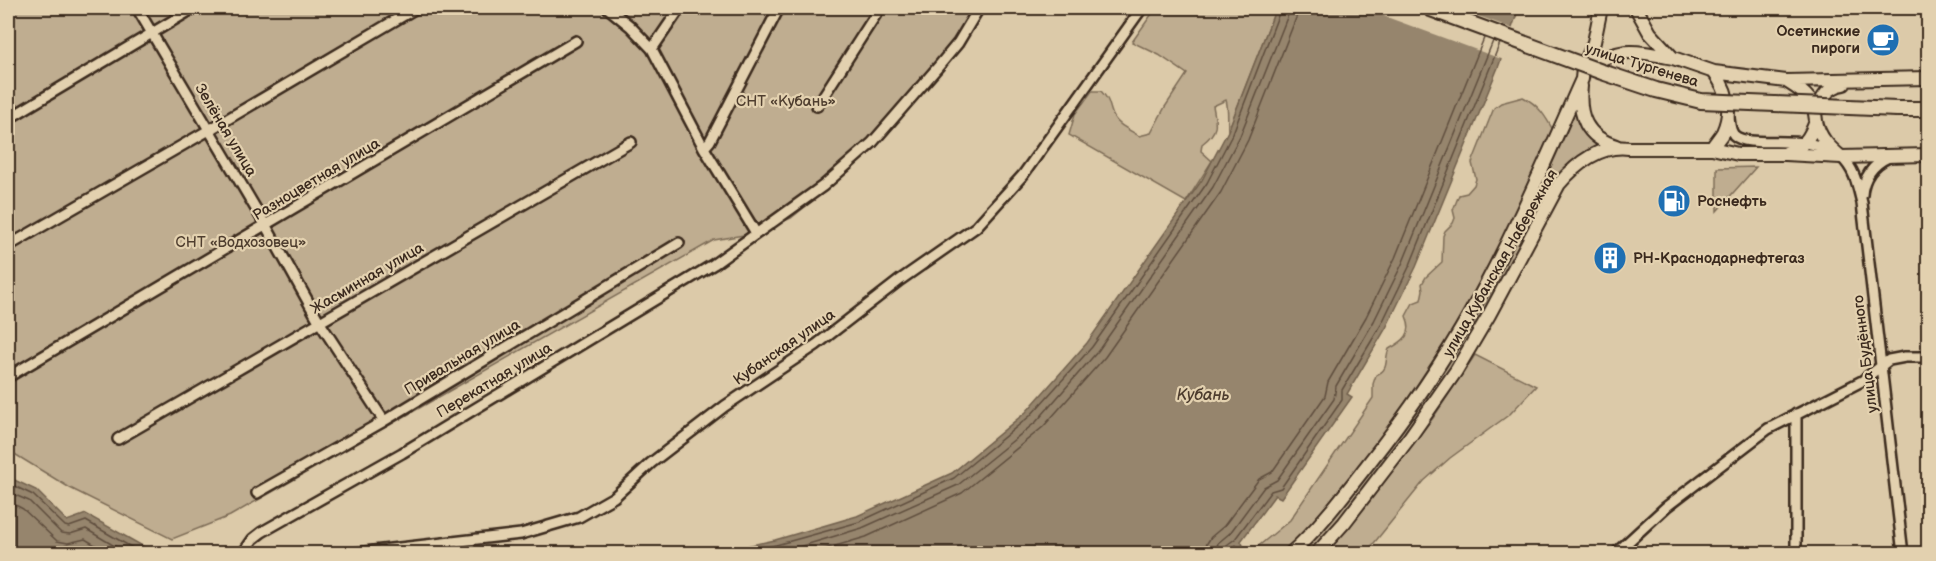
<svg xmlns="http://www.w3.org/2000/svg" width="1936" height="561" viewBox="0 0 1936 561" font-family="'Balsamiq Sans',sans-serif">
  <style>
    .green { fill: #bfad90; stroke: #7d6c57; stroke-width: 1.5 }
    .water { fill: #96856d; stroke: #72614d; stroke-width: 1.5 }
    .pier { fill: #dccaa9 }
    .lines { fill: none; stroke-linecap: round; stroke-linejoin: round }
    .shore { stroke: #5f4e3e; stroke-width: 1.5 }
    .minor-casing { stroke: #3b2a1e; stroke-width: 14 }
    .major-casing { stroke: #3b2a1e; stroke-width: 16 }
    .highway-casing { stroke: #3b2a1e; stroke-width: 18 }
    .minor { stroke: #e3d1af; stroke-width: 9 }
    .major { stroke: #e3d1af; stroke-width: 12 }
    .highway { stroke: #e3d1af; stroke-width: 14 }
    .highway-bridge-casing { stroke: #3b2a1e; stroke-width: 18; stroke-linecap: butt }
    .highway-bridge { stroke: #e3d1af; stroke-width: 14 }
    .labels { text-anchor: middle; stroke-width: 4.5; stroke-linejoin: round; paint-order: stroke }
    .poi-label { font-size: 15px; font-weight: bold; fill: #3b2a1e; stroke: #e3d1af; text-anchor: start }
    .street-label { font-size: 15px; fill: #3b2a1e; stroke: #e3d1af }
    .park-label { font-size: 15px; fill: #4f3e2f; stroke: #e3d1af }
    .water-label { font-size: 16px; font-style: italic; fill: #4d3c2e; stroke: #e3d1af }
  </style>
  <rect width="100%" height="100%" fill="#dccaa9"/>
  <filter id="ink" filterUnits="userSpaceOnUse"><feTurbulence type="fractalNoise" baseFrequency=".0167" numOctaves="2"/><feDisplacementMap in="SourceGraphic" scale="12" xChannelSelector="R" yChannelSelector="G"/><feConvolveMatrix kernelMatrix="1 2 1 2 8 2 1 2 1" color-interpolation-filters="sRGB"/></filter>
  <g filter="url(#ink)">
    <path class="green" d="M 8,8 L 984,8 L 962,42 L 872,147 L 836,182 L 791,218 L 756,233 L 714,240 L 230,516 L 172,539 L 70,488 L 8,450 Z
      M 1156,8 L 1276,8 L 1228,131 C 1227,120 1229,110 1226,100 L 1213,106 C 1217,125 1218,132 1202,144 L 1201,151 L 1212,161 L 1186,202 L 1069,135 L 1075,114 L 1092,91 L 1101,91 C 1110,101 1108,102 1112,113 C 1115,124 1130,130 1139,136 L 1151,133 L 1165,107 L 1187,74 L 1159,55 L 1132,42 Z
      M 1523,97 C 1539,105 1546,117 1554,132 L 1515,215 L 1456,326 L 1389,427 L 1316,521 L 1297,541 L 1281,553 L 1249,554 L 1290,520 L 1373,398 L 1373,384 L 1376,375 C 1390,370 1384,359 1389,349 C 1404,341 1414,334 1406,316 L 1413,303 L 1421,300 L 1423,290 L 1422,284 L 1426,277 L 1442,262 L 1443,236 L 1445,231 L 1453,223 L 1455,218 L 1453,210 L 1459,195 L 1467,193 L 1474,185 L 1476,179 L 1472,163 L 1494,108 L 1501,103 Z
      M 1576,106 L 1603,147 C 1581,152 1569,164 1555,181 L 1478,324 L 1442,381 L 1364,489 L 1309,553 L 1298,554 L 1310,542 L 1495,277 Z
      M 1756,167 L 1717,211 L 1717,168 Z
      M 1475,355 L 1536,386 L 1510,414 L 1450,458 L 1424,481 L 1366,553 L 1326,554 L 1433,418 Z"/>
    <path class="water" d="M 1276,8 L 1519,8 L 1499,65 L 1416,267 L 1386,328 L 1347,394 L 1352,397 L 1281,498 L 1275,495 L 1241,541 L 1243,545 L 1239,549 L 1236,545 L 1225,554 L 709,554 L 775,540 L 857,516 L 952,473 L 1026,412 L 1087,343 L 1202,180 L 1228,131 Z
      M 8,477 L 36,490 L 67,521 L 86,514 L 155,553 L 8,553 Z"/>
    <path class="pier" d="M 1362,8 L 1457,8 L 1514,29 L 1504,60 Z"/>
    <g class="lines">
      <path class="shore" d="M 8,483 L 33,495 L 65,526 L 69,527 L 86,521 L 143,554
        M 8,492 L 29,501 L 61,533 L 70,534 L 86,529 L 128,554
        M 8,501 L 23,509 L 57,541 L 68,543 L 85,539 L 110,554
        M 738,554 L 776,545 L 859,522 L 954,478 L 1030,416 L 1092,347 L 1207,183 L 1233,133 L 1281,8
        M 775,554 L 862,528 L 958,485 L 1036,422 L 1098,351 L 1213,187 L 1240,136 L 1288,15 L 1289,8
        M 808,554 L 866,537 L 962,493 L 1043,427 L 1105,357 L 1221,192 L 1248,140 L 1296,18 L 1298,8
        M 1206,554 L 1206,545 L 1211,537 L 1224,526 L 1259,479 L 1272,472 L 1325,396 L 1328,382 L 1366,317 L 1395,258 L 1484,38
        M 1215,554 L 1218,543 L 1230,533 L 1264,487 L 1277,480 L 1334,399 L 1336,386 L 1374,321 L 1403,262 L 1493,41
        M 1222,554 L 1224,547 L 1235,539 L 1271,491 L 1281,488 L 1342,400 L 1342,390 L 1381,325 L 1410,265 L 1500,43"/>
      <defs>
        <path id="minor" d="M 137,8 L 266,226 L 320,323 L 384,421
          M 608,8 L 630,26 L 652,49 L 704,148 L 756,233
          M 652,49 L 680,8
          M 817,106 L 880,8
          M 1729,118 C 1730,124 1730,131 1734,135 C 1751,151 1810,130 1841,157 C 1855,169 1858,187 1862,203 L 1903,554
          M 8,119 L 194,8
          M 704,148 L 710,141 L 779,8
          M 1862,195 C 1863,178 1873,164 1889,157
          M 8,246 L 209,130 L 416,8
          M 8,377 L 576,41
          M 1796,414 L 1796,554
          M 118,439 L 631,142
          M 257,493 L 384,421 L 679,243
          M 254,554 L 246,549 L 253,539 L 262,532 L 402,453 L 714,264 L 823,186 L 872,143 L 938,67 L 958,43 L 979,8
          M 347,554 L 521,534 L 579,517 L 614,497 L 651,463 L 725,406 L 816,345 L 900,280 L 976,227 L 1023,175 L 1142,8
          M 1615,554 L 1666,507 L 1768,429 L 1862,381 L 1889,360 L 1905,357 L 1928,357"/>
        <path id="major" d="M 1636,8 L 1650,33 L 1673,58 L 1714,72 L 1786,81 L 1928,78
          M 1583,68 C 1622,47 1631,50 1673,58
          M 1786,81 C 1794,86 1803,91 1809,99 C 1815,106 1815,113 1816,121 C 1819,137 1829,147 1841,157
          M 1581,86 C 1578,116 1586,137 1616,146
          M 1816,112 C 1822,98 1828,86 1844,84
          M 1712,148 C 1715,142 1720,138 1723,132 C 1733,110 1728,91 1714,72
          M 1786,153 C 1805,145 1809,140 1816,121
          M 1290,554 C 1320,527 1343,496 1368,464 C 1406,416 1442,364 1472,310 C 1514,235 1547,157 1582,79 L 1583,68 L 1594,42 L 1601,8
          M 1316,554 L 1344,523 L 1410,437 L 1456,371 L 1489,315 L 1559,184 C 1577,163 1600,144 1629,148 L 1712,148 L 1738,154 L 1785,154 L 1841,157 L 1928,155"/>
        <path id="highway" d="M 1897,109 L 1928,109"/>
      </defs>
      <use href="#minor" class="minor-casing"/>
      <use href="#major" class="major-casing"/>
      <use href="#highway" class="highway-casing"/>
      <use href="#minor" class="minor"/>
      <use href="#major" class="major"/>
      <use href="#highway" class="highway"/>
      <defs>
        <path id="highway-bridge" d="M 1428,8 L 1602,72 L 1656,90 L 1701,101 L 1897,109"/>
      </defs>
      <use href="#highway-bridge" class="highway-bridge-casing"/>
      <use href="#highway-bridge" class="highway-bridge"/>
    </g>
  </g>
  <defs>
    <symbol id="cafe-disc" viewBox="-11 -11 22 22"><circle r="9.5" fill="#1f6fb2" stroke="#e3d1af"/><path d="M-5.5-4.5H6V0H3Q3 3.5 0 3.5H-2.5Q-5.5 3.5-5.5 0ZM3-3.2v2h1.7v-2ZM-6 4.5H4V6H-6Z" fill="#fff"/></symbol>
    <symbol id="fuel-disc" viewBox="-11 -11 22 22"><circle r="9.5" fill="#1f6fb2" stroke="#e3d1af"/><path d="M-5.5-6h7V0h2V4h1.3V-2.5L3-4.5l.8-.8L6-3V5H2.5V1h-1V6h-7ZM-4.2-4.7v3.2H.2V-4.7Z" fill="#fff"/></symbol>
    <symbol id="building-disc" viewBox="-11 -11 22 22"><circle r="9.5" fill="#1f6fb2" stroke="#e3d1af"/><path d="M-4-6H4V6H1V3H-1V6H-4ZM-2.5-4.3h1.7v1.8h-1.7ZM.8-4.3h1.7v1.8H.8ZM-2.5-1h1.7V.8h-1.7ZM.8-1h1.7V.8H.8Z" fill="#fff"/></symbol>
  </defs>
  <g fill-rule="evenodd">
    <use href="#cafe-disc" x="1864" y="21" width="38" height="38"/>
    <use href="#fuel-disc" x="1655" y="182" width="38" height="38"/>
    <use href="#building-disc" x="1591" y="239" width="38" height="38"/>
  </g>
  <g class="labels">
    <g class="poi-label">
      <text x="1860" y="36" text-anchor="end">Осетинские<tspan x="1860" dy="17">пироги</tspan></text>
      <text x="1697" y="206">Роснефть</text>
      <text x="1633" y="263">РН-Краснодарнефтегаз</text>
    </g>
    <g class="street-label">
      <text transform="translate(1642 65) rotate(17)" y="5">улица Тургенева</text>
      <text transform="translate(226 130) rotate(59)" y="5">Зелёная улица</text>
      <text transform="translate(316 179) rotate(-31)" y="5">Разноцветная улица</text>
      <text transform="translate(1500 263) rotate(-60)" y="5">улица Кубанская Набережная</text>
      <text transform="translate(367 278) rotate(-30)" y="5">Жасминная улица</text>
      <text transform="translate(784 347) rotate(-35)" y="5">Кубанская улица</text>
      <text transform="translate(1865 354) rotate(-97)" y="5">улица Будённого</text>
      <text transform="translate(462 357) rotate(-31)" y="5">Привальная улица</text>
      <text transform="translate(494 380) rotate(-31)" y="5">Перекатная улица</text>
    </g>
    <g class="park-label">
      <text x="786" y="106">СНТ «Кубань»</text>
      <text x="241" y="247">СНТ «Водхозовец»</text>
    </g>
    <g class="water-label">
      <text x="1203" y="400">Кубань</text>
    </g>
  </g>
  <rect width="1936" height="561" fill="none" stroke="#e3d1af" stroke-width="30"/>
  <rect x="15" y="15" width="1906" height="531" fill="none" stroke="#3b2a1e" stroke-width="2" filter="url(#ink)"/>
</svg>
